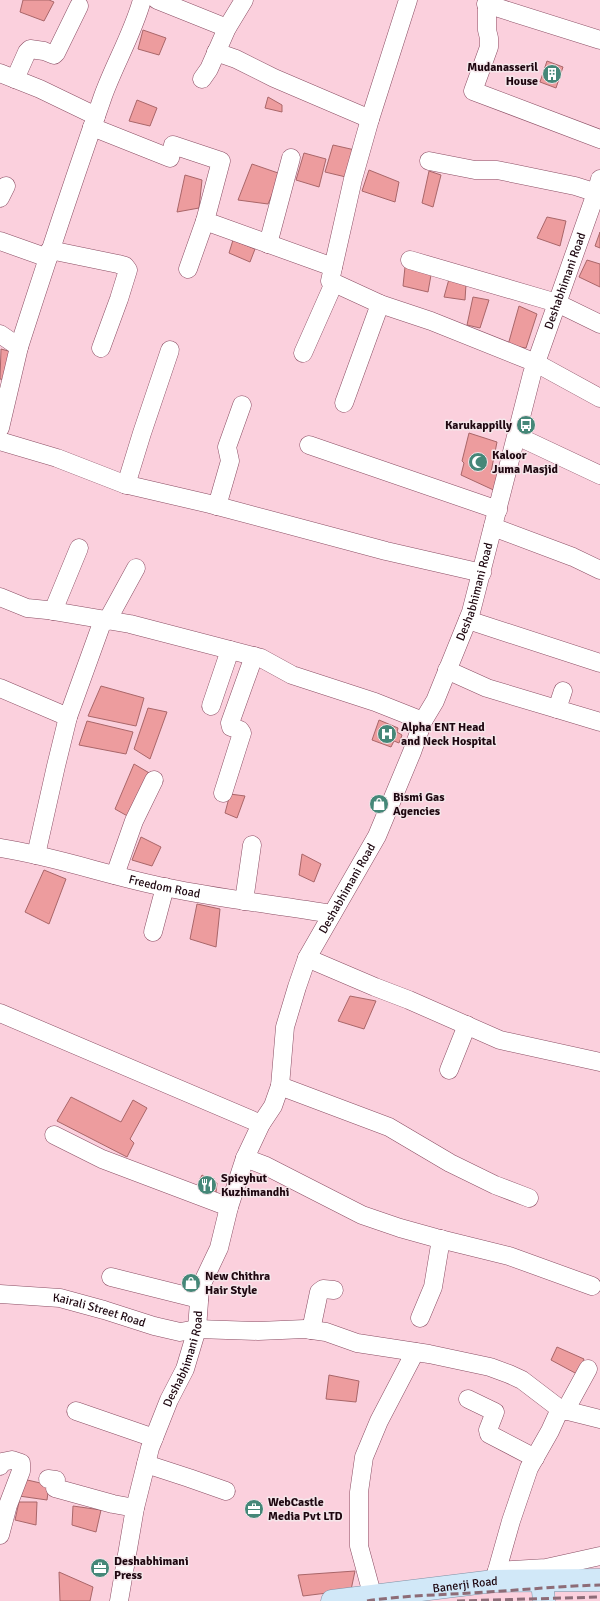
<svg xmlns="http://www.w3.org/2000/svg" width="600" height="1601" viewBox="0 0 600 1601" font-family="Signika,sans-serif">
  <style>
    .building { fill: #ed9c9e; stroke: #a96669 }
    .lines { fill: none; stroke-linecap: round; stroke-linejoin: round }
    .minor-casing { stroke: #8a4d63; stroke-width: 19 }
    .major-casing { stroke: #7e90a4; stroke-width: 23 }
    .minor { stroke: #fff; stroke-width: 18 }
    .major { stroke: #d1e8f8; stroke-width: 22 }
    .rail { stroke: #8d6c77; stroke-width: 3; stroke-dasharray: 8 4; stroke-linecap: butt }
    .labels { text-anchor: middle; stroke-width: 3; stroke-linejoin: round; paint-order: stroke }
    .poi-label { font-size: 12px; font-weight: bold; fill: #1e0710; stroke: #f5e6ea; text-anchor: start }
    .street-label { font-size: 12px; fill: #1e0710; stroke: #f5e6ea }
  </style>
  <rect width="100%" height="100%" fill="#fbd0dd"/>
  <path class="building" d="M 23,0 L 49,0 L 54,2 L 44,21 L 20,12 Z
    M 143,30 L 166,38 L 159,55 L 138,49 Z
    M 547,61 L 563,67 L 556,88 L 540,82 Z
    M 268,97 L 282,105 L 282,112 L 265,108 Z
    M 137,100 L 157,108 L 150,126 L 129,121 Z
    M 333,145 L 355,150 L 350,178 L 325,172 Z
    M 304,153 L 326,159 L 319,187 L 296,180 Z
    M 252,164 L 281,174 L 268,204 L 238,200 Z
    M 369,170 L 399,182 L 395,202 L 362,191 Z
    M 429,171 L 441,175 L 433,207 L 422,203 Z
    M 185,175 L 202,180 L 199,208 L 177,212 Z
    M 547,217 L 566,221 L 560,246 L 537,238 Z
    M 600,232 L 600,248 L 595,246 Z
    M 233,240 L 255,249 L 250,262 L 229,253 Z
    M 587,260 L 600,264 L 600,287 L 579,277 Z
    M 405,267 L 431,275 L 428,292 L 403,286 Z
    M 449,279 L 466,284 L 465,300 L 444,297 Z
    M 473,297 L 489,300 L 480,328 L 467,325 Z
    M 519,306 L 537,314 L 526,348 L 508,345 Z
    M 1,349 L 12,352 L 6,380 L 0,379 Z
    M 469,433 L 497,442 L 491,472 L 502,476 L 500,493 L 461,475 L 464,463 L 462,461 Z
    M 101,686 L 144,698 L 136,726 L 88,716 Z
    M 148,708 L 167,712 L 150,759 L 134,749 Z
    M 379,720 L 398,728 L 397,732 L 402,735 L 399,743 L 394,741 L 391,747 L 372,740 Z
    M 87,721 L 133,732 L 126,754 L 79,745 Z
    M 134,764 L 151,774 L 131,818 L 115,809 Z
    M 230,794 L 245,796 L 237,818 L 225,813 Z
    M 141,837 L 161,847 L 152,866 L 132,860 Z
    M 302,854 L 321,864 L 314,882 L 299,875 Z
    M 44,870 L 66,879 L 49,924 L 25,912 Z
    M 197,904 L 220,909 L 216,947 L 190,939 Z
    M 350,996 L 376,1001 L 364,1029 L 338,1021 Z
    M 71,1097 L 121,1122 L 133,1100 L 147,1108 L 130,1139 L 134,1143 L 127,1157 L 57,1121 Z
    M 202,1175 L 217,1183 L 216,1193 L 197,1186 Z
    M 557,1347 L 584,1359 L 577,1374 L 551,1360 Z
    M 329,1375 L 359,1381 L 356,1402 L 326,1399 Z
    M 23,1479 L 49,1485 L 47,1500 L 19,1496 Z
    M 19,1502 L 37,1502 L 36,1525 L 15,1520 Z
    M 73,1506 L 101,1510 L 96,1532 L 72,1525 Z
    M 355,1571 L 351,1590 L 303,1596 L 298,1575 Z
    M 59,1572 L 93,1587 L 90,1601 L 60,1601 Z"/>
  <g class="lines">
    <defs>
      <g id="minor">
        <path d="M 157,0 L 227,28"/>
        <path d="M 487,0 L 487,30 L 489,38 L 489,47 L 473,91 L 600,139"/>
        <path d="M 486,4 L 600,40"/>
        <path d="M 216,52 L 236,59 L 274,78 L 370,119 L 353,179 L 330,281 L 380,304 L 431,321 L 536,363 L 600,398"/>
        <path d="M 0,73 L 40,89 L 96,116"/>
        <path d="M 15,79 L 27,52 L 30,49 L 44,51 L 54,55 L 56,53 L 79,6"/>
        <path d="M 202,79 L 209,69 L 227,28 L 244,0"/>
        <path d="M 370,119 L 408,0"/>
        <path d="M 92,127 L 170,158 L 173,145 L 221,161 L 205,221 L 333,267"/>
        <path d="M 429,161 L 475,170 L 497,170 L 575,186 L 600,194"/>
        <path d="M 0,198 L 6,186"/>
        <path d="M 0,241 L 48,258"/>
        <path d="M 268,244 L 291,158"/>
        <path d="M 50,250 L 118,264 L 125,266 L 128,270 L 119,299 L 101,348"/>
        <path d="M 410,260 L 557,303 L 600,324"/>
        <path d="M 188,269 L 205,221"/>
        <path d="M 0,334 L 19,347 L 0,428"/>
        <path d="M 19,347 C 46,263 74,179 103,96 C 115,63 133,33 142,0"/>
        <path d="M 303,353 L 334,283"/>
        <path d="M 344,403 L 380,304"/>
        <path d="M 517,436 L 600,475"/>
        <path d="M 0,441 L 57,458 L 124,484 L 210,504 L 386,551 L 482,573"/>
        <path d="M 309,445 L 498,510"/>
        <path d="M 126,485 L 142,433 L 170,350"/>
        <path d="M 217,506 L 230,461 L 227,447 L 242,405"/>
        <path d="M 493,527 L 573,557 L 600,570"/>
        <path d="M 0,597 L 27,608 L 47,610 L 130,624 L 261,658 L 292,675 L 375,702 L 423,721"/>
        <path d="M 53,611 L 79,548"/>
        <path d="M 468,620 L 600,663"/>
        <path d="M 107,621 L 136,568"/>
        <path d="M 447,670 L 487,688 L 557,709"/>
        <path d="M 0,688 L 68,717"/>
        <path d="M 563,691 L 557,709 L 600,722"/>
        <path d="M 211,706 L 230,650"/>
        <path d="M 223,793 L 242,733 L 240,730 L 231,727 L 230,723 L 254,656"/>
        <path id="s1" d="M 0,848 C 58,857 112,877 169,888 C 223,899 278,905 332,914"/>
        <path d="M 36,855 L 56,766 L 68,717 L 103,620"/>
        <path d="M 115,875 L 134,821 L 154,780"/>
        <path d="M 244,901 L 252,845"/>
        <path d="M 153,932 L 165,887"/>
        <path d="M 307,958 L 375,987 L 409,1000 L 500,1040 L 600,1062"/>
        <path d="M 0,1013 L 261,1124"/>
        <path d="M 449,1070 L 467,1025"/>
        <path d="M 280,1086 L 389,1127 L 450,1163 L 495,1185 L 529,1198"/>
        <path d="M 54,1135 L 102,1159 L 229,1207"/>
        <path d="M 245,1158 L 266,1166 L 362,1215 L 400,1228 L 436,1238 L 509,1256 L 592,1286"/>
        <path d="M 111,1277 L 199,1299"/>
        <path id="s2" d="M 0,1294 L 60,1298 L 104,1310 L 154,1326 L 180,1332 L 197,1329 L 258,1331 L 305,1329 L 326,1332 L 357,1343 L 429,1354 L 490,1367 L 509,1374 L 522,1380 L 560,1409 L 600,1419"/>
        <path d="M 420,1318 L 433,1287 L 441,1239"/>
        <path d="M 311,1330 L 319,1292 L 323,1289 L 334,1290"/>
        <path d="M 468,1399 L 495,1412 L 488,1430 L 489,1434 L 535,1458"/>
        <path d="M 76,1411 L 154,1438"/>
        <path d="M 565,1411 L 588,1369"/>
        <path d="M 146,1464 L 189,1478 L 226,1491"/>
        <path d="M 0,1466 L 2,1462 L 12,1460 L 21,1463 L 21,1471 L 8,1505 L 0,1535"/>
        <path d="M 48,1479 L 56,1480 L 55,1488 L 113,1504 L 135,1508"/>
        <path d="M 497,1571 L 546,1568 L 600,1556"/>
        <path d="M 494,1581 L 511,1521 L 529,1468 L 550,1431 L 560,1409"/>
        <path id="s3" d="M 119,1601 L 135,1508 L 150,1448 L 169,1400 L 185,1369 L 197,1329 L 200,1288 L 219,1248 L 229,1207 L 245,1158 L 261,1124 L 273,1106 L 280,1086 L 285,1027 L 297,987 L 307,958 L 377,836 L 412,752 L 423,721 L 435,701 L 471,612 L 532,374 L 596,193 L 600,179"/>
        <path d="M 374,1601 L 359,1546 L 359,1492 L 364,1457 L 379,1421 L 415,1352"/>
      </g>
      <g id="major">
        <path d="M 542,1581 L 544,1601"/>
        <path id="s4" d="M 332,1601 L 494,1581 L 600,1580"/>
      </g>
    </defs>
    <use href="#minor" class="minor-casing"/>
    <use href="#major" class="major-casing"/>
    <use href="#minor" class="minor"/>
    <use href="#major" class="major"/>
    <path class="rail" d="M 367,1601 C 406,1595 445,1595 485,1592 C 523,1590 561,1586 600,1585
      M 457,1601 L 600,1597"/>
  </g>
  <defs>
    <symbol id="building-disc" viewBox="-11 -11 22 22"><circle r="9.5" fill="#458778" stroke="#f5e6ea"/><path d="M-4-6H4V6H1V3H-1V6H-4ZM-2.5-4.3h1.7v1.8h-1.7ZM.8-4.3h1.7v1.8H.8ZM-2.5-1h1.7V.8h-1.7ZM.8-1h1.7V.8H.8Z" fill="#fff"/></symbol>
    <symbol id="bus-disc" viewBox="-11 -11 22 22"><circle r="9.5" fill="#458778" stroke="#f5e6ea"/><path d="M-5-6H5V4H4V6H2V4H-2V6H-4V4H-5ZM-3.5-4V0h7V-4ZM-3.5 1.2v1.5H-2V1.2ZM2 1.2v1.5H3.5V1.2Z" fill="#fff"/></symbol>
    <symbol id="mosque-disc" viewBox="-11 -11 22 22"><circle r="9.5" fill="#458778" stroke="#f5e6ea"/><path d="M3.5-4.9A6 6 0 1 0 3.5 4.9A5 5 0 1 1 3.5-4.9Z" fill="#fff"/></symbol>
    <symbol id="hospital-disc" viewBox="-11 -11 22 22"><circle r="9.5" fill="#458778" stroke="#f5e6ea"/><path d="M-5-5h3v3.5h4V-5h3V5h-3V1.5h-4V5h-3Z" fill="#fff"/></symbol>
    <symbol id="shop-disc" viewBox="-11 -11 22 22"><circle r="9.5" fill="#458778" stroke="#f5e6ea"/><path d="M-5-2.5h2.3a2.7 3.5 0 0 1 5.4 0H5L5.5 6h-11ZM-1.5-2.5h3a1.5 2.3 0 0 0-3 0Z" fill="#fff"/></symbol>
    <symbol id="restaurant-disc" viewBox="-11 -11 22 22"><circle r="9.5" fill="#458778" stroke="#f5e6ea"/><path d="M-5-6h1v4h1v-4h1v4h1v-4h1v5L-1.5 .5V6h-2V.5L-5-1ZM5-6V6H3V1.5H1.5Q1.5-4 5-6Z" fill="#fff"/></symbol>
    <symbol id="office-disc" viewBox="-11 -11 22 22"><circle r="9.5" fill="#458778" stroke="#f5e6ea"/><path d="M-6-3h4V-5.5h4V-3h4V5H-6ZM-1-4.5V-3h2v-1.5ZM-6 0V1H6V0Z" fill="#fff"/></symbol>
  </defs>
  <g fill-rule="evenodd">
    <use href="#building-disc" x="541" y="63" width="22" height="22"/>
    <use href="#bus-disc" x="515" y="414" width="22" height="22"/>
    <use href="#mosque-disc" x="467" y="451" width="22" height="22"/>
    <use href="#hospital-disc" x="376" y="723" width="22" height="22"/>
    <use href="#shop-disc" x="368" y="793" width="22" height="22"/>
    <use href="#restaurant-disc" x="196" y="1174" width="22" height="22"/>
    <use href="#shop-disc" x="180" y="1272" width="22" height="22"/>
    <use href="#office-disc" x="243" y="1498" width="22" height="22"/>
    <use href="#office-disc" x="89" y="1557" width="22" height="22"/>
  </g>
  <g class="labels">
    <g class="poi-label">
      <text x="538" y="71" text-anchor="end">Mudanasseril<tspan x="538" dy="14">House</tspan></text>
      <text x="512" y="429" text-anchor="end">Karukappilly</text>
      <text x="492" y="459">Kaloor<tspan x="492" dy="14">Juma Masjid</tspan></text>
      <text x="401" y="731">Alpha ENT Head<tspan x="401" dy="14">and Neck Hospital</tspan></text>
      <text x="393" y="801">Bismi Gas<tspan x="393" dy="14">Agencies</tspan></text>
      <text x="221" y="1182">Spicyhut<tspan x="221" dy="14">Kuzhimandhi</tspan></text>
      <text x="205" y="1280">New Chithra<tspan x="205" dy="14">Hair Style</tspan></text>
      <text x="268" y="1506">WebCastle<tspan x="268" dy="14">Media Pvt LTD</tspan></text>
      <text x="114" y="1565">Deshabhimani<tspan x="114" dy="14">Press</tspan></text>
    </g>
    <g class="street-label">
      <text dy="4" stroke="none"><textPath href="#s3" startOffset="1404">Deshabhimani Road</textPath></text>
      <text dy="4" stroke="none"><textPath href="#s3" startOffset="1080">Deshabhimani Road</textPath></text>
      <text dy="4" stroke="none"><textPath href="#s1" startOffset="169">Freedom Road</textPath></text>
      <text dy="4" stroke="none"><textPath href="#s3" startOffset="756">Deshabhimani Road</textPath></text>
      <text dy="4" stroke="none"><textPath href="#s2" startOffset="101">Kairali Street Road</textPath></text>
      <text dy="4" stroke="none"><textPath href="#s3" startOffset="252">Deshabhimani Road</textPath></text>
      <text dy="4" stroke="none"><textPath href="#s4" startOffset="134">Banerji Road</textPath></text>
    </g>
  </g>
</svg>
